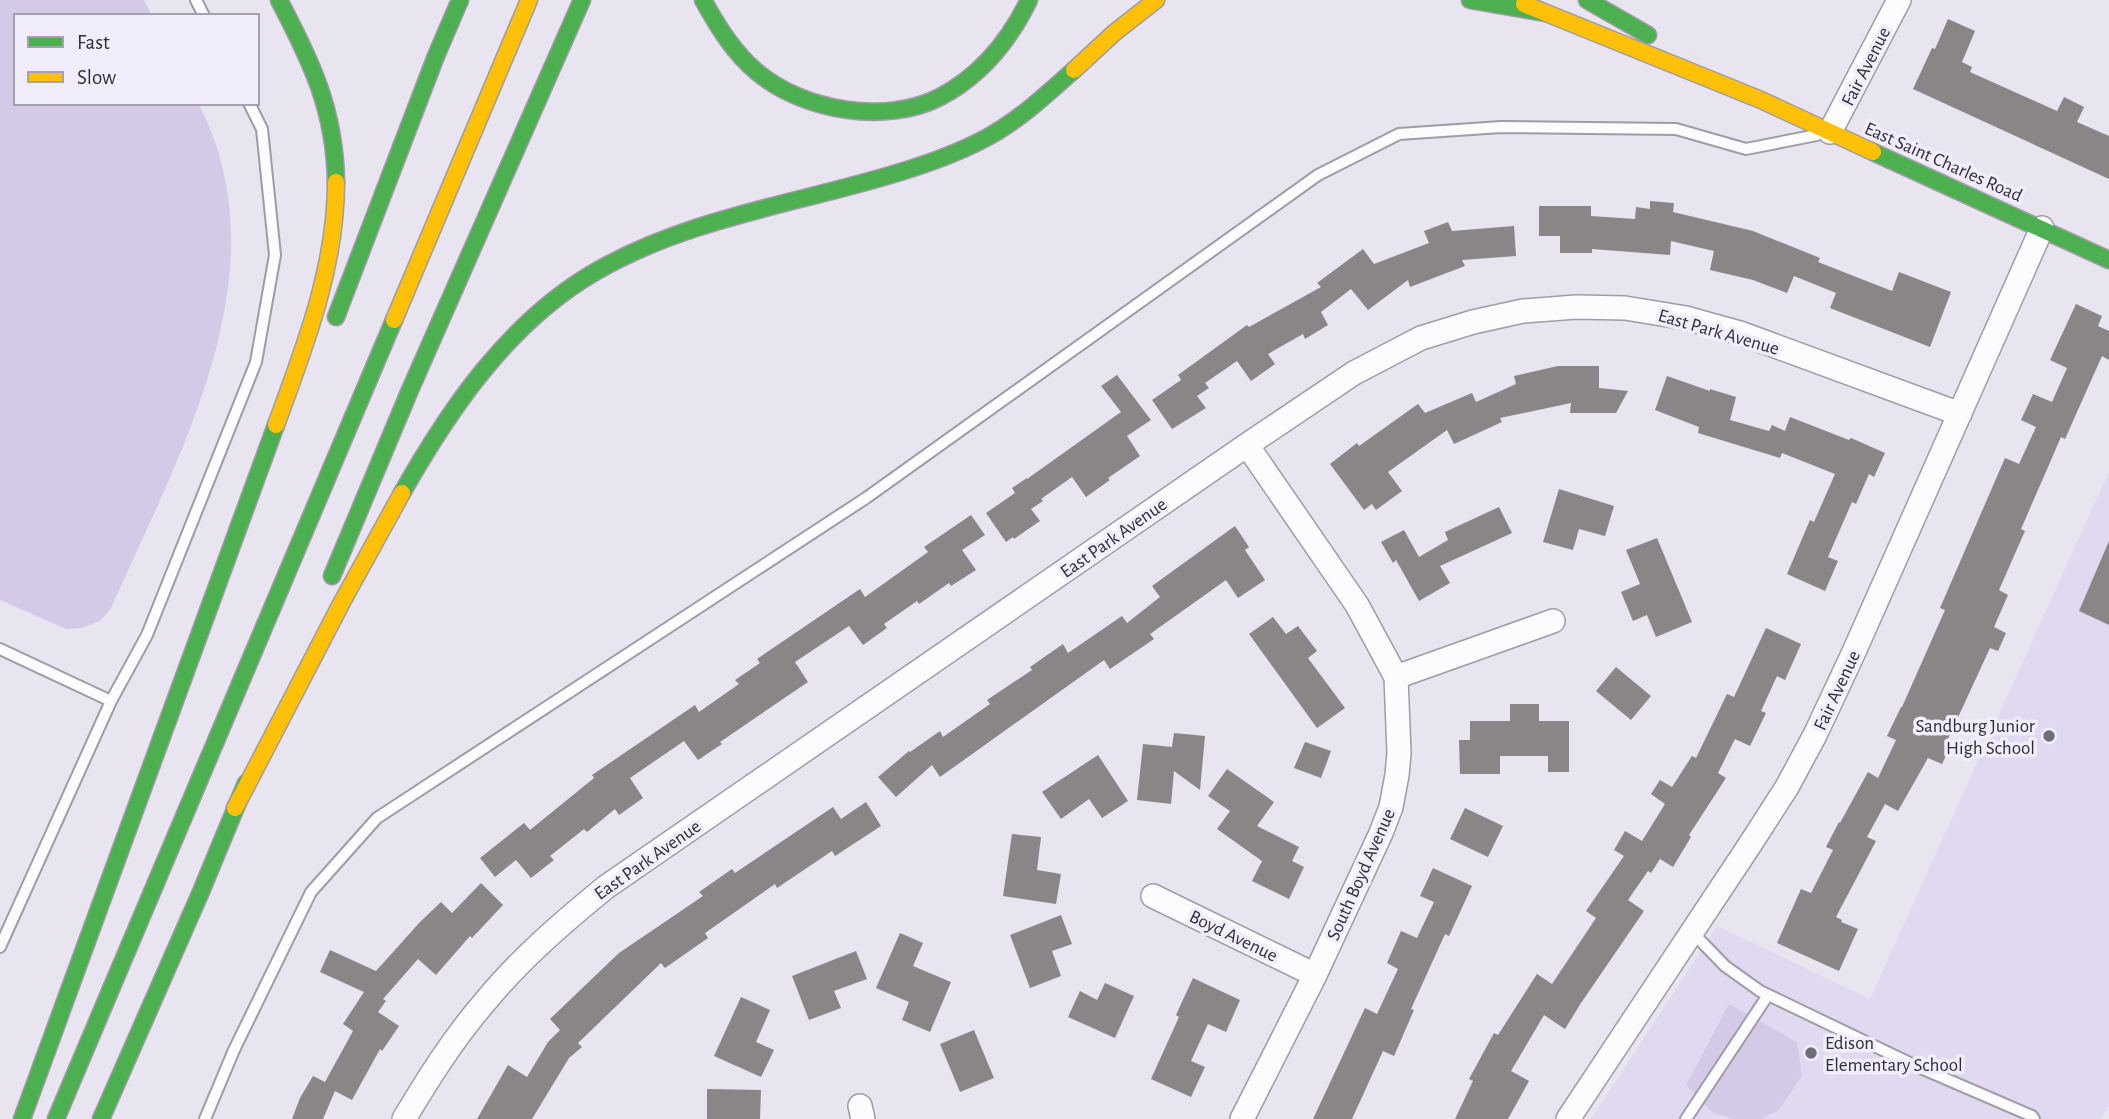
<svg xmlns="http://www.w3.org/2000/svg" width="2109" height="1119" viewBox="0 0 2109 1119" font-family="'Alegreya Sans',sans-serif">
  <style>
    .built { fill: #e1d9f0 }
    .green { fill: #d4cae8 }
    .building { fill: #8a8587 }
    .lines { fill: none; stroke-linecap: round; stroke-linejoin: round }
    .lane-casing { stroke: #9f9ca5; stroke-width: 14 }
    .street-casing { stroke: #9f9ca5; stroke-width: 26 }
    .fast-casing { stroke: #9f9ca5; stroke-width: 19 }
    .slow-casing { stroke: #9f9ca5; stroke-width: 19 }
    .lane { stroke: #fcfbfd; stroke-width: 10 }
    .street { stroke: #fcfbfd; stroke-width: 23 }
    .fast { stroke: #4caf50; stroke-width: 16 }
    .slow { stroke: #ffc107; stroke-width: 16 }
    .poi-dot { fill: #706d77; stroke: #f2edfc; stroke-width: 2.5 }
    .labels { text-anchor: middle; stroke-width: 7; stroke-linejoin: round; paint-order: stroke }
    .street-label { font-size: 19px; fill: #302d36; stroke: #f2edfc }
    .poi-label { font-size: 19px; fill: #302d36; stroke: #f2edfc; text-anchor: end }
  </style>
  <rect width="100%" height="100%" fill="#e8e4f0"/>
  <path class="built" d="M 2109,472 L 2109,1107 L 2107,1107 L 2101,1119 L 1591,1119 L 1717,926 L 1870,999 Z"/>
  <path class="green" d="M 0,0 L 144,0 L 152,16 L 16,16 L 16,103 L 198,103 C 286,270 178,457 110,610 L 100,621 L 81,628 L 66,629 L 0,600 Z
    M 1729,1004 L 1797,1042 L 1802,1076 L 1779,1110 L 1761,1119 L 1734,1119 L 1713,1113 L 1686,1085 Z"/>
  <path class="building" d="M 1948,19 L 1975,31 L 1962,62 L 1972,67 L 1970,72 L 2057,111 L 2064,97 L 2084,107 L 2077,122 L 2109,136 L 2109,179 L 1913,89 L 1932,48 L 1935,49 Z
    M 1650,201 L 1674,203 L 1673,212 L 1753,231 L 1820,258 L 1818,262 L 1892,291 L 1899,272 L 1951,292 L 1930,347 L 1830,308 L 1836,293 L 1794,276 L 1787,293 L 1753,280 L 1710,270 L 1714,251 L 1671,241 L 1670,255 L 1592,249 L 1592,253 L 1560,253 L 1560,236 L 1539,236 L 1539,206 L 1591,206 L 1591,216 L 1635,219 L 1636,207 L 1650,209 Z
    M 1448,222 L 1452,231 L 1514,226 L 1516,256 L 1462,260 L 1465,266 L 1410,287 L 1408,280 L 1368,310 L 1351,289 L 1321,312 L 1328,325 L 1305,339 L 1303,334 L 1268,354 L 1275,364 L 1251,381 L 1237,361 L 1205,383 L 1209,388 L 1197,396 L 1206,408 L 1172,429 L 1152,400 L 1181,380 L 1178,375 L 1247,325 L 1249,327 L 1321,287 L 1317,283 L 1363,249 L 1374,264 L 1429,243 L 1424,231 Z
    M 2076,304 L 2102,316 L 2098,326 L 2109,331 L 2109,360 L 2102,356 L 2065,439 L 2061,437 L 2021,529 L 2025,531 L 1999,590 L 2008,595 L 1994,627 L 2006,633 L 1998,651 L 1990,648 L 1948,739 L 1953,741 L 1942,764 L 1928,758 L 1898,811 L 1885,804 L 1867,837 L 1876,841 L 1836,917 L 1842,920 L 1841,922 L 1858,929 L 1839,971 L 1777,943 L 1801,889 L 1811,893 L 1833,850 L 1826,847 L 1839,822 L 1840,823 L 1868,772 L 1878,778 L 1896,740 L 1887,736 L 1901,707 L 1902,707 L 1945,610 L 1940,608 L 2005,458 L 2019,464 L 2036,427 L 2021,420 L 2033,394 L 2052,402 L 2067,368 L 2050,360 Z
    M 1558,366 L 1599,366 L 1599,388 L 1628,391 L 1616,413 L 1570,413 L 1571,403 L 1500,418 L 1502,422 L 1454,444 L 1447,430 L 1388,472 L 1402,491 L 1376,510 L 1372,504 L 1364,510 L 1330,464 L 1357,443 L 1359,446 L 1418,404 L 1425,413 L 1472,393 L 1476,402 L 1516,384 L 1514,376 Z
    M 1117,375 L 1151,420 L 1127,436 L 1140,456 L 1108,478 L 1110,480 L 1086,497 L 1072,477 L 1041,499 L 1043,501 L 1031,509 L 1040,521 L 1014,539 L 1013,537 L 1006,542 L 986,513 L 1015,493 L 1012,488 L 1027,478 L 1027,479 L 1121,412 L 1101,386 Z
    M 1667,376 L 1710,391 L 1710,389 L 1736,397 L 1730,420 L 1769,431 L 1772,425 L 1785,431 L 1790,417 L 1849,440 L 1851,438 L 1885,453 L 1874,477 L 1869,474 L 1856,504 L 1852,502 L 1828,557 L 1838,561 L 1825,591 L 1787,574 L 1810,520 L 1814,522 L 1835,474 L 1782,453 L 1780,458 L 1698,433 L 1699,427 L 1655,410 Z
    M 1559,489 L 1614,506 L 1605,536 L 1579,529 L 1573,550 L 1543,542 Z
    M 1499,507 L 1512,533 L 1440,566 L 1450,583 L 1419,601 L 1396,560 L 1393,563 L 1381,542 L 1404,530 L 1419,557 L 1448,540 L 1445,532 Z
    M 971,515 L 985,535 L 962,550 L 976,570 L 951,586 L 949,583 L 919,604 L 917,601 L 884,624 L 887,628 L 863,645 L 849,626 L 795,662 L 808,682 L 720,742 L 722,744 L 698,760 L 684,741 L 630,778 L 643,798 L 619,815 L 615,809 L 587,832 L 584,829 L 550,856 L 554,860 L 531,878 L 516,860 L 495,877 L 480,858 L 524,823 L 530,830 L 594,778 L 592,775 L 695,705 L 699,712 L 739,684 L 735,680 L 760,663 L 757,659 L 804,627 L 860,589 L 865,597 L 928,552 L 924,547 Z
    M 1235,526 L 1249,547 L 1245,550 L 1265,580 L 1238,598 L 1226,580 L 1150,634 L 1154,639 L 1110,669 L 1104,660 L 940,777 L 932,765 L 896,797 L 878,777 L 909,751 L 910,752 L 940,731 L 943,737 L 990,704 L 987,700 L 1032,670 L 1030,667 L 1063,644 L 1068,653 L 1122,616 L 1127,623 L 1160,597 L 1152,586 Z
    M 1657,538 L 1692,622 L 1656,637 L 1647,615 L 1633,621 L 1621,592 L 1640,584 L 1626,550 Z
    M 2109,541 L 2109,625 L 2079,611 Z
    M 1273,617 L 1286,634 L 1298,626 L 1317,651 L 1308,658 L 1345,708 L 1317,728 L 1249,634 Z
    M 1766,628 L 1801,644 L 1785,680 L 1777,676 L 1761,711 L 1766,713 L 1750,746 L 1735,739 L 1718,773 L 1726,778 L 1689,835 L 1691,837 L 1673,867 L 1660,859 L 1651,873 L 1648,871 L 1628,900 L 1644,911 L 1581,1003 L 1565,1029 L 1544,1015 L 1511,1071 L 1529,1081 L 1508,1119 L 1455,1119 L 1473,1081 L 1469,1079 L 1494,1033 L 1498,1035 L 1537,974 L 1552,984 L 1596,918 L 1586,911 L 1624,856 L 1614,850 L 1625,831 L 1642,841 L 1665,804 L 1651,794 L 1660,780 L 1672,787 L 1692,756 L 1696,758 L 1727,694 L 1734,697 Z
    M 1616,667 L 1651,696 L 1631,720 L 1596,691 Z
    M 1510,704 L 1539,704 L 1539,721 L 1569,721 L 1569,772 L 1548,772 L 1548,756 L 1500,756 L 1500,774 L 1460,774 L 1459,740 L 1470,740 L 1470,721 L 1510,721 Z
    M 1174,733 L 1205,736 L 1200,790 L 1174,771 L 1171,804 L 1137,800 L 1143,744 L 1172,747 Z
    M 1305,742 L 1331,751 L 1321,778 L 1294,768 Z
    M 1098,755 L 1128,801 L 1102,818 L 1089,799 L 1061,819 L 1042,792 Z
    M 1227,769 L 1274,802 L 1257,826 L 1299,847 L 1292,861 L 1304,867 L 1289,899 L 1252,881 L 1262,861 L 1217,829 L 1230,811 L 1208,796 Z
    M 866,802 L 881,826 L 835,856 L 832,851 L 777,888 L 775,884 L 705,933 L 708,938 L 665,968 L 661,963 L 578,1043 L 582,1047 L 569,1058 L 532,1119 L 477,1119 L 508,1065 L 527,1077 L 548,1042 L 560,1030 L 550,1019 L 619,953 L 703,896 L 699,892 L 732,869 L 735,873 L 833,807 L 841,819 Z
    M 1465,808 L 1503,826 L 1488,857 L 1450,839 Z
    M 1012,834 L 1041,837 L 1037,870 L 1061,874 L 1056,904 L 1003,896 Z
    M 1433,868 L 1472,886 L 1449,936 L 1445,934 L 1411,1009 L 1414,1010 L 1394,1056 L 1383,1051 L 1352,1119 L 1313,1119 L 1365,1008 L 1377,1014 L 1398,969 L 1387,963 L 1401,931 L 1417,938 L 1434,902 L 1420,896 Z
    M 481,883 L 503,905 L 472,938 L 470,936 L 436,975 L 418,959 L 383,999 L 386,1001 L 378,1012 L 399,1026 L 382,1051 L 380,1049 L 352,1100 L 335,1091 L 323,1119 L 292,1119 L 300,1098 L 313,1076 L 325,1082 L 353,1031 L 343,1024 L 364,992 L 320,972 L 330,950 L 376,971 L 420,922 L 441,902 L 452,913 Z
    M 1061,915 L 1072,944 L 1052,951 L 1061,976 L 1030,988 L 1010,935 Z
    M 900,933 L 923,943 L 913,966 L 951,982 L 930,1032 L 902,1020 L 909,1002 L 876,988 Z
    M 856,951 L 867,979 L 834,991 L 841,1008 L 809,1020 L 792,976 Z
    M 1193,978 L 1240,1000 L 1226,1032 L 1208,1024 L 1191,1061 L 1205,1067 L 1191,1097 L 1151,1079 L 1179,1017 L 1176,1015 Z
    M 1105,983 L 1134,996 L 1115,1038 L 1068,1017 L 1080,991 L 1097,1000 Z
    M 741,997 L 770,1010 L 756,1042 L 774,1050 L 761,1077 L 714,1056 Z
    M 974,1030 L 994,1078 L 960,1092 L 940,1044 Z
    M 707,1089 L 761,1090 L 760,1119 L 707,1119 Z"/>
  <g class="lines">
    <defs>
      <path id="lane" d="M 196,0 L 204,16
        M 0,649 L 111,701
        M 1692,932 L 1725,966 L 1760,991 L 1916,1066 L 2032,1116 L 2034,1119
        M 0,947 L 111,701 L 147,635 L 256,362 L 275,255 L 262,129 L 249,103
        M 205,1119 L 234,1050 L 311,892 L 377,818 L 866,498 L 1318,175 L 1399,134 L 1501,127 L 1676,129 L 1746,149 L 1817,135
        M 1686,1119 L 1768,995"/>
      <path id="street" d="M 1830,132 L 1899,0
        M 1396,677 L 1553,621
        M 1153,896 L 1315,975
        M 860,1106 L 863,1119
        M 404,1119 C 428,1079 453,1039 484,1003 C 520,959 562,923 606,887 L 1247,445 L 1354,373 L 1421,338 L 1473,322 L 1523,311 L 1576,307 L 1625,308 L 1686,318 L 1740,333 L 1960,414
        M 1242,1119 L 1315,975 L 1381,833 L 1391,807 L 1397,775 L 1399,753 L 1396,677 L 1357,605 L 1247,445
        M 1568,1119 L 1751,843 L 1787,787 L 1815,735 L 1853,654 L 2042,228"/>
      <path id="fast" d="M 279,0 C 311,61 335,110 336,182
        M 703,0 C 718,27 734,53 757,72 C 803,111 886,125 940,97 C 980,76 1009,41 1029,0
        M 1470,0 L 1545,13
        M 1587,0 L 1648,35
        M 1873,152 L 2109,260
        M 336,317 L 436,56 L 460,0
        M 402,493 C 450,408 509,322 595,272 C 688,218 796,204 897,173 C 927,164 958,153 986,138 C 1018,121 1046,95 1074,70
        M 332,576 L 410,390 L 582,0
        M 22,1119 L 276,425
        M 56,1119 L 394,320
        M 101,1119 L 200,894 L 246,783"/>
      <path id="slow" d="M 1524,4 L 1761,100 L 1873,152
        M 1074,70 L 1114,33 L 1156,0
        M 394,320 L 529,0
        M 276,425 C 305,346 336,267 336,182
        M 235,808 L 342,602 L 402,493"/>
    </defs>
    <use href="#lane" class="lane-casing"/>
    <use href="#street" class="street-casing"/>
    <use href="#fast" class="fast-casing"/>
    <use href="#slow" class="slow-casing"/>
    <use href="#lane" class="lane"/>
    <use href="#street" class="street"/>
    <use href="#fast" class="fast"/>
    <use href="#slow" class="slow"/>
  </g>
  <g class="poi-dot">
    <circle cx="2049" cy="736" r="7"/>
    <circle cx="1811" cy="1053" r="7"/>
  </g>
  <g class="labels">
    <g class="street-label">
      <text transform="translate(1865 66) rotate(-63)" y="7">Fair Avenue</text>
      <text transform="translate(1944 161) rotate(24)" y="7">East Saint Charles Road</text>
      <text transform="translate(1719 331) rotate(16)" y="7">East Park Avenue</text>
      <text transform="translate(1113 537) rotate(-35)" y="7">East Park Avenue</text>
      <text transform="translate(1836 690) rotate(-65)" y="7">Fair Avenue</text>
      <text transform="translate(647 859) rotate(-35)" y="7">East Park Avenue</text>
      <text transform="translate(1360 874) rotate(-66)" y="7">South Boyd Avenue</text>
      <text transform="translate(1234 935) rotate(26)" y="7">Boyd Avenue</text>
    </g>
    <g class="poi-label">
      <text x="2035" y="732">Sandburg Junior<tspan x="2035" dy="22">High School</tspan></text>
      <text x="1825" y="1049" text-anchor="start">Edison<tspan x="1825" dy="22">Elementary School</tspan></text>
    </g>
  </g>
  <rect x="14" y="14" width="245" height="91" fill="#f2edfc" stroke="#a4a0ad" stroke-width="2"/>
  <rect x="28" y="37" width="35" height="10" fill="#4caf50" stroke="#a4a0ad" stroke-width="2"/>
  <text x="77" y="49" font-size="21" fill="#302d36">Fast</text>
  <rect x="28" y="72" width="35" height="10" fill="#ffc107" stroke="#a4a0ad" stroke-width="2"/>
  <text x="77" y="84" font-size="21" fill="#302d36">Slow</text>
</svg>
